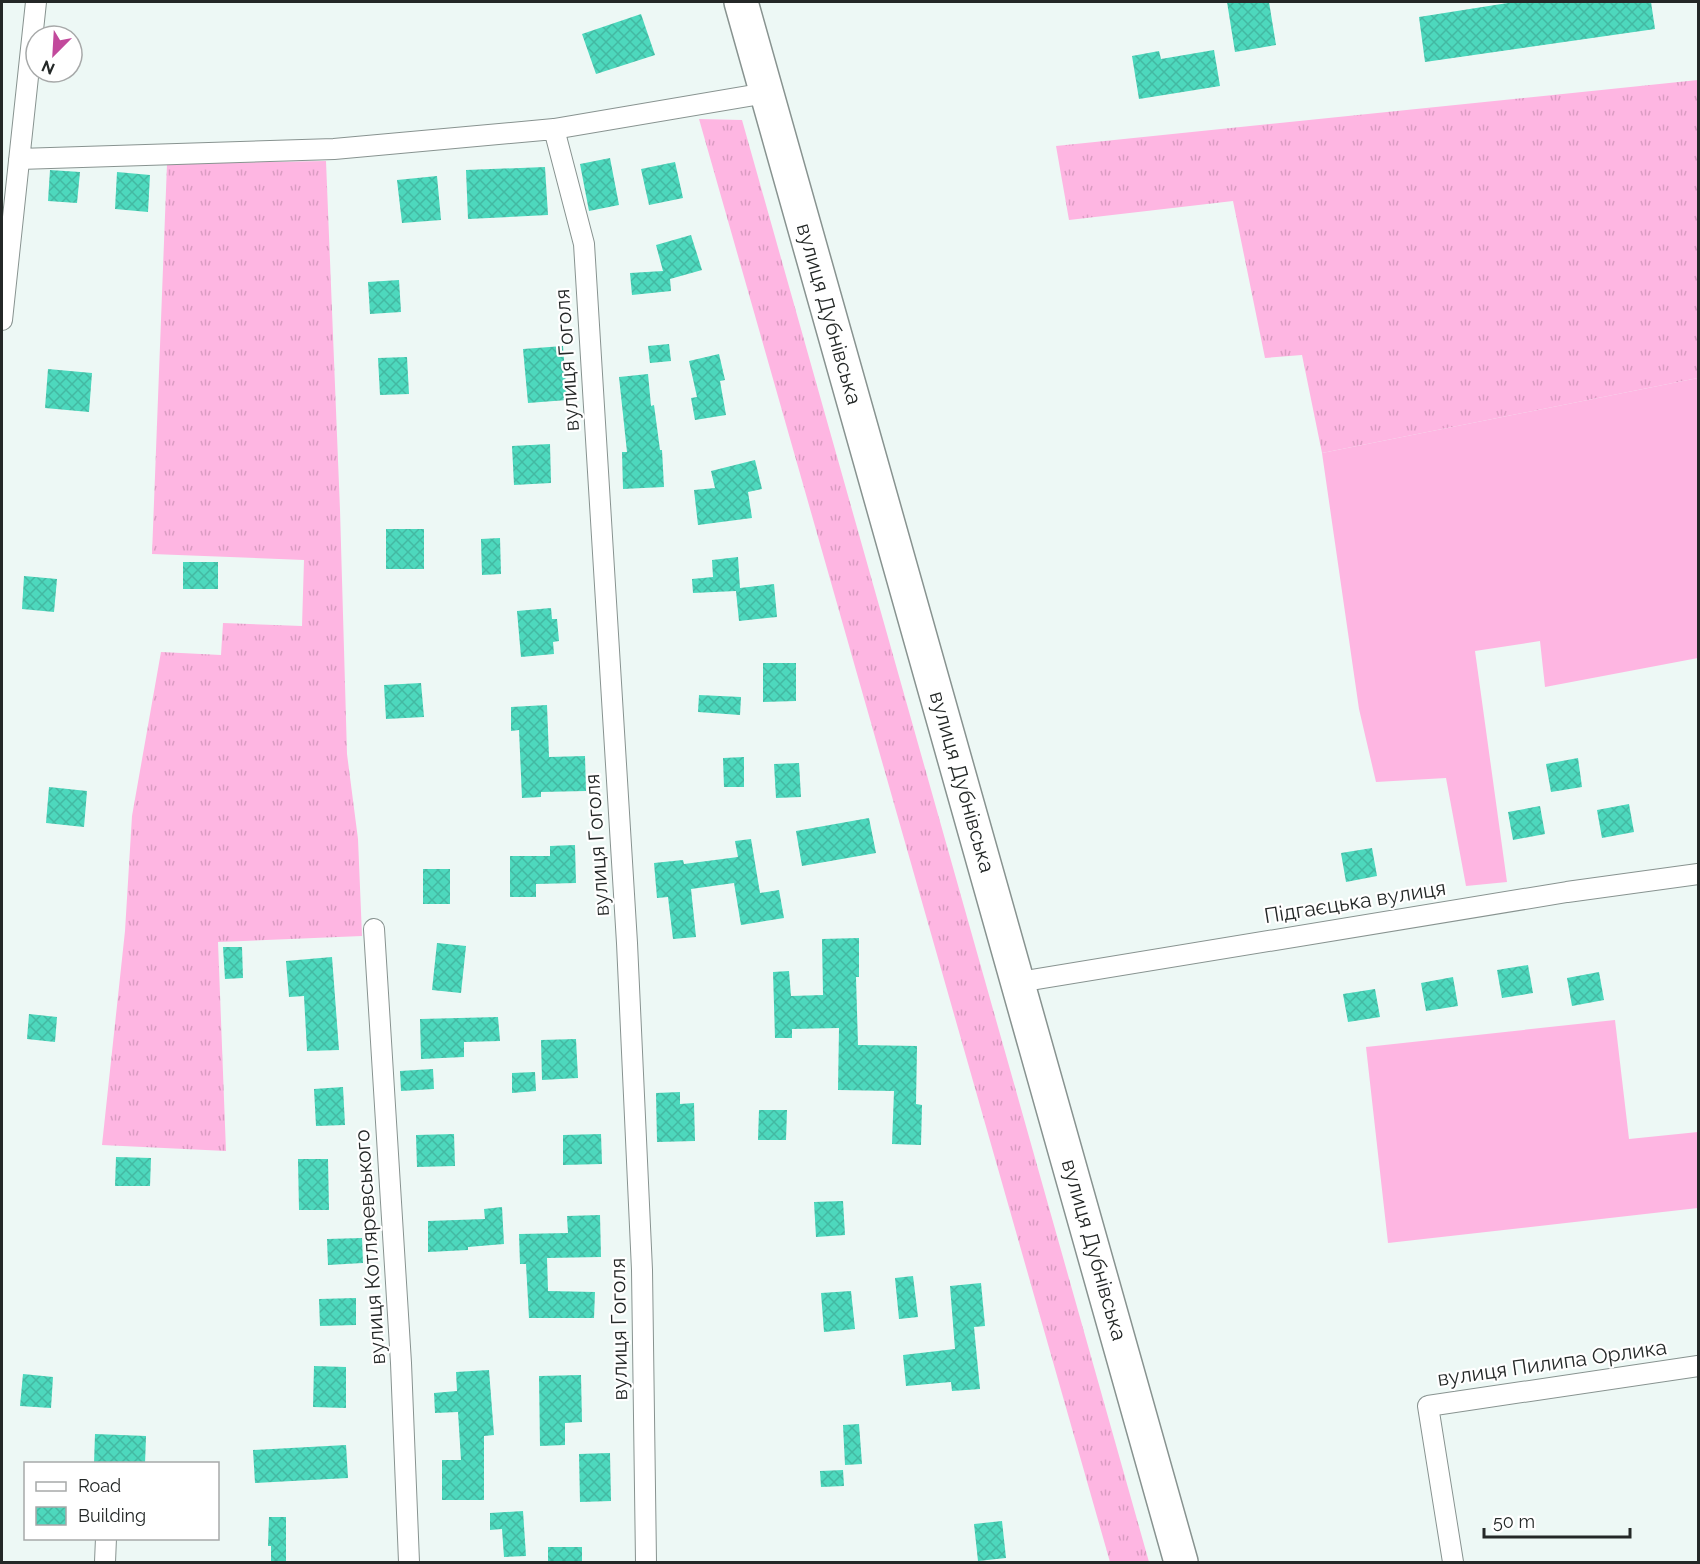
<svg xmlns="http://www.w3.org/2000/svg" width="1700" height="1564" viewBox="0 0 1700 1564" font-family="Raleway,sans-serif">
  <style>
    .grass { fill: url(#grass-tufts) }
    .garden { fill: #feb6e2 }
    .building { fill: url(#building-cross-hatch) }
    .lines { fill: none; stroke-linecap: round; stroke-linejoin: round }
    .street-casing { stroke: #889390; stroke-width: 22 }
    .highway-casing { stroke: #889390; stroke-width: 36 }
    .street { stroke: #fff; stroke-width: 20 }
    .highway { stroke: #fff; stroke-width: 33 }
    .labels { text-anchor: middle; stroke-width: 4.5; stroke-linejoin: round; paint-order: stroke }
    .street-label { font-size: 21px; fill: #242827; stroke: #fff }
  </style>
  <defs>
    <pattern id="grass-tufts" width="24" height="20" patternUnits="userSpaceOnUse" patternTransform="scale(1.5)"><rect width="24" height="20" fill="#feb6e2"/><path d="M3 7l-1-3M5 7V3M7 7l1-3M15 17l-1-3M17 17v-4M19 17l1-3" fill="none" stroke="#da9cc2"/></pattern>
    <pattern id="building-cross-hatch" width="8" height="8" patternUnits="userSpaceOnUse" patternTransform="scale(1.5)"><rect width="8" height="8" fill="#4dd8bd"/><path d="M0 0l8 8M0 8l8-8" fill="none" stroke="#43b9a2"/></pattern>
  </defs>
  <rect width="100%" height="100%" fill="#edf8f5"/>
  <path class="grass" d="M 1698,80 L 1698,378 L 1322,453 L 1302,355 L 1265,358 L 1233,201 L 1069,220 L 1056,146 Z
    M 699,119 L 742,120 L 1149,1562 L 1110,1562 Z
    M 326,161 L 340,510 L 347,754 L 358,839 L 362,936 L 218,942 L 226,1151 L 102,1145 L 125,931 L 132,816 L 161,652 L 221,655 L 223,623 L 302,626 L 304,560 L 152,554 L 167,164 Z"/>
  <path class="garden" d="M 1698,378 L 1698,658 L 1545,687 L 1540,641 L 1475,651 L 1507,882 L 1466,886 L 1446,778 L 1376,782 L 1359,709 L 1322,453 Z
    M 1615,1020 L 1629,1139 L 1698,1132 L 1698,1208 L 1388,1243 L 1366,1047 Z"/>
  <path class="building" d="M 1227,2 L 1269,2 L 1276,45 L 1235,52 Z
    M 1514,2 L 1651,2 L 1655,29 L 1425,62 L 1419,17 Z
    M 641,14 L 655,55 L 596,74 L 582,34 Z
    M 1214,50 L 1220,86 L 1139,99 L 1132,56 L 1159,51 L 1161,59 Z
    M 610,158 L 619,205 L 589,211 L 580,164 Z
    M 675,162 L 683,198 L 649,205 L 641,169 Z
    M 545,167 L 548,215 L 468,219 L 466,170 Z
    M 50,170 L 80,172 L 77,203 L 48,201 Z
    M 117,172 L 150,175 L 148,212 L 115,209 Z
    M 437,176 L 441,220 L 402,223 L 397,180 Z
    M 691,235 L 702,270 L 670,279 L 671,291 L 632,295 L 630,273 L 663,271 L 656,245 Z
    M 399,280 L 401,312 L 370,314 L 368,282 Z
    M 669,344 L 671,361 L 650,363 L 648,346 Z
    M 563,346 L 567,400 L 528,403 L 523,349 Z
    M 719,354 L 725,380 L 720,381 L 726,415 L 695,420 L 691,398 L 697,397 L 689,361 Z
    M 407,357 L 409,394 L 380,395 L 378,358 Z
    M 48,369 L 92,373 L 89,412 L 45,408 Z
    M 648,374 L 651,406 L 654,405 L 660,450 L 662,450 L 664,487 L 623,489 L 622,452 L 627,452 L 619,377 Z
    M 550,444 L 551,483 L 514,485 L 512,446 Z
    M 755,460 L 762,489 L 748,492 L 752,518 L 698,525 L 694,490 L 715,488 L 711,471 Z
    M 386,529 L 424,529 L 424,569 L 386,569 Z
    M 500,538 L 501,574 L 482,575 L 481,539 Z
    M 738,557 L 740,588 L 774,584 L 777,617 L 739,621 L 736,591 L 693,593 L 692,579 L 713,577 L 712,560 Z
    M 183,562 L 218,562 L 218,589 L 183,589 Z
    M 24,576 L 57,579 L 54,612 L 22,609 Z
    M 551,608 L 552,619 L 557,619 L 559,641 L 553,642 L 554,654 L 521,657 L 517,611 Z
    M 763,663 L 796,663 L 796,701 L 763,702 Z
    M 421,683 L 424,717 L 386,719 L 384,685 Z
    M 699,695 L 741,697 L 740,715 L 698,712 Z
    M 547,705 L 549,757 L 585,756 L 586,791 L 541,792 L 541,797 L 522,798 L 519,730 L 511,731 L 511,707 Z
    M 744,757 L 744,787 L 724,787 L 723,758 Z
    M 1578,758 L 1582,787 L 1551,792 L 1546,764 Z
    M 799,763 L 801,797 L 776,798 L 774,764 Z
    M 49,787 L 87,791 L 84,827 L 46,823 Z
    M 1629,804 L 1634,832 L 1602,838 L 1597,810 Z
    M 1540,806 L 1545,834 L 1513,840 L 1508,812 Z
    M 869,818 L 876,853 L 802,866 L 796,831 Z
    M 751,839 L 760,893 L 779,890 L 784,918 L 741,925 L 734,883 L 691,889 L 696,937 L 673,939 L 668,897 L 657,898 L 654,863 L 683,860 L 684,864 L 738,857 L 735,841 Z
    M 575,845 L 576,883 L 536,884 L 536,897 L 510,897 L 510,856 L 550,856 L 550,846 Z
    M 1372,848 L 1377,876 L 1346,882 L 1341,853 Z
    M 423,869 L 450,869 L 450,904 L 423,904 Z
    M 859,938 L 859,977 L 856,977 L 858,1045 L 917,1046 L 916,1104 L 922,1105 L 921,1145 L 892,1144 L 894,1091 L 838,1090 L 839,1028 L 792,1029 L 792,1038 L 775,1038 L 773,972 L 789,971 L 791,996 L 823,995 L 822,939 Z
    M 437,943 L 466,946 L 461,993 L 432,990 Z
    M 223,947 L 242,947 L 243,978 L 225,979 Z
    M 332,957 L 339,1050 L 307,1051 L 304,996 L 289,997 L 286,961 Z
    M 1528,965 L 1533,993 L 1502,998 L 1497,970 Z
    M 1599,972 L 1604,1000 L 1572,1006 L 1567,978 Z
    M 1453,977 L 1458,1006 L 1426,1011 L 1421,983 Z
    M 1375,989 L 1380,1017 L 1348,1022 L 1343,994 Z
    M 29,1014 L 57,1017 L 55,1042 L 27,1039 Z
    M 498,1017 L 500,1041 L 464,1042 L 464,1057 L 421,1059 L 420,1019 Z
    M 576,1039 L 578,1078 L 542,1080 L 541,1040 Z
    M 433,1069 L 434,1089 L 401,1091 L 400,1071 Z
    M 535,1072 L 536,1091 L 512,1093 L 512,1073 Z
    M 343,1087 L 345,1125 L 316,1126 L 314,1089 Z
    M 680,1092 L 680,1104 L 694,1103 L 695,1141 L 657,1142 L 656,1093 Z
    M 759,1110 L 787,1110 L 786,1140 L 758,1140 Z
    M 454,1134 L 455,1166 L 417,1167 L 416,1135 Z
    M 601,1134 L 602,1164 L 563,1165 L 563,1135 Z
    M 116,1157 L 151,1158 L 150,1186 L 115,1186 Z
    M 298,1159 L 328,1159 L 329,1210 L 299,1210 Z
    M 843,1201 L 845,1235 L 816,1237 L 814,1202 Z
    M 502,1207 L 504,1244 L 468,1247 L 468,1250 L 428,1252 L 428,1221 L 485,1219 L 484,1209 Z
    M 600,1215 L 601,1257 L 547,1258 L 548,1291 L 595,1292 L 594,1318 L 529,1318 L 526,1264 L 520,1264 L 519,1234 L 568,1233 L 567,1216 Z
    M 362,1238 L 363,1263 L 328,1265 L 327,1239 Z
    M 913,1276 L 918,1317 L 899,1319 L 895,1278 Z
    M 981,1283 L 985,1326 L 974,1327 L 980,1389 L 952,1391 L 951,1382 L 906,1386 L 903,1355 L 955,1349 L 950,1286 Z
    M 851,1291 L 855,1329 L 824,1332 L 821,1293 Z
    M 356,1298 L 356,1325 L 320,1326 L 319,1299 Z
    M 314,1366 L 346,1367 L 346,1408 L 313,1407 Z
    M 489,1370 L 494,1435 L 484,1436 L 484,1500 L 442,1500 L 442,1460 L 461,1460 L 458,1412 L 435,1413 L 434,1393 L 457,1391 L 456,1372 Z
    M 23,1374 L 53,1377 L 51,1408 L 20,1406 Z
    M 581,1375 L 582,1422 L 565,1423 L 565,1445 L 540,1446 L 539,1376 Z
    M 859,1424 L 862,1464 L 845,1465 L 843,1425 Z
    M 95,1434 L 146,1436 L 145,1464 L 94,1464 Z
    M 346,1445 L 348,1478 L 255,1483 L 253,1450 Z
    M 610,1453 L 611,1501 L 580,1502 L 579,1454 Z
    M 843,1470 L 844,1486 L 821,1487 L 820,1471 Z
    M 523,1511 L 526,1556 L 504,1557 L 502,1529 L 490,1530 L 490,1513 Z
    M 269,1517 L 286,1517 L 286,1563 L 271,1563 L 271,1546 L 268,1546 Z
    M 1002,1521 L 1006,1558 L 978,1561 L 974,1524 Z
    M 548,1547 L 582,1547 L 582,1563 L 548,1563 Z"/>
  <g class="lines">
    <defs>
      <path id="street" d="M 554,129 L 584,244 L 627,943 L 642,1270 L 646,1562
        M 19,159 L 334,149 L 554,129 L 766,93
        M 2,320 L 36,2
        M 374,929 L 401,1363 L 409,1562
        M 1019,982 L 1567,892 L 1698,874
        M 105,1562 L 106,1538
        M 1453,1562 L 1428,1406 L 1698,1366"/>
      <path id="highway" d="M 741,2 L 1181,1562"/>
    </defs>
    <use href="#street" class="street-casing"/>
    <use href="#highway" class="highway-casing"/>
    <use href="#street" class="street"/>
    <use href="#highway" class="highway"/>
  </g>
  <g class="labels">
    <g class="street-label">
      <text transform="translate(829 314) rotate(74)" y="7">вулиця Дубнівська</text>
      <text transform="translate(567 360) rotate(-94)" y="7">вулиця Гоголя</text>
      <text transform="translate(962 782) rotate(74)" y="7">вулиця Дубнівська</text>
      <text transform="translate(597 845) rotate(-94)" y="7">вулиця Гоголя</text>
      <text transform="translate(1355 902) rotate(-9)" y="7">Підгаєцька вулиця</text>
      <text transform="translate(370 1247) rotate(-94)" y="7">вулиця Котляревського</text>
      <text transform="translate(1094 1250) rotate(74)" y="7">вулиця Дубнівська</text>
      <text transform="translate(619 1329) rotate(-91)" y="7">вулиця Гоголя</text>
      <text transform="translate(1552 1363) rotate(-8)" y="7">вулиця Пилипа Орлика</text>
    </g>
  </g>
  <rect width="1700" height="1564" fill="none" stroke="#242827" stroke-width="6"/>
  <rect x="24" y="1462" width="195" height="78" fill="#ffffff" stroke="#a7a9a9" stroke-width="1.5"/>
  <rect x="36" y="1482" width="30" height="9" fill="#ffffff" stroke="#a7a9a9" stroke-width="1.5"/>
  <text x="78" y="1492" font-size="18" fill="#242827">Road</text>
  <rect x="36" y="1507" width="30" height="18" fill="url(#building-cross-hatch)" stroke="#a7a9a9" stroke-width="1.5"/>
  <text x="78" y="1522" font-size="18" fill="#242827">Building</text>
  <g transform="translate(54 54) rotate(204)"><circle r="28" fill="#ffffff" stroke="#a7a9a9" stroke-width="1.5"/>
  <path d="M0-4.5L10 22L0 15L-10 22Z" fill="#c2499c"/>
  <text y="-9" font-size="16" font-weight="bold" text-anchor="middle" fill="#242827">N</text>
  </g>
  <path d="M1484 1528v9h146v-9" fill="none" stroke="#242827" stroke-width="3"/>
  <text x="1493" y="1528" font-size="18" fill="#242827" stroke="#ffffff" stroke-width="4.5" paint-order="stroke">50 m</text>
</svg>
